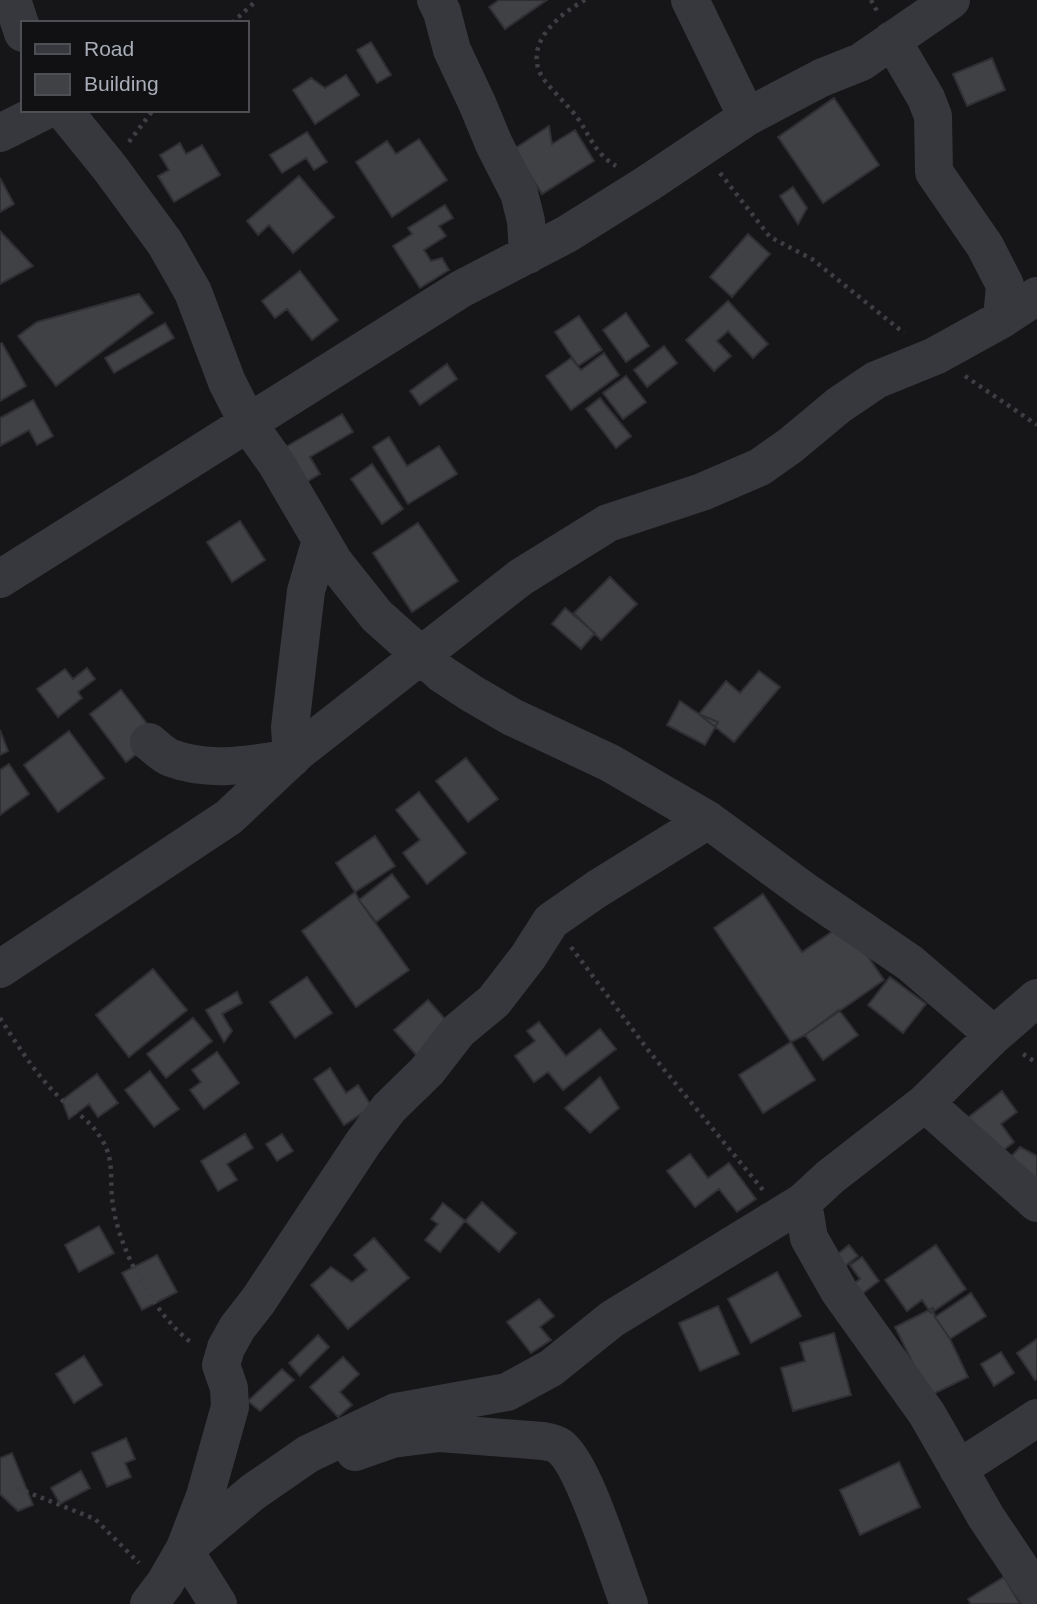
<svg xmlns="http://www.w3.org/2000/svg" width="1037" height="1604" viewBox="0 0 1037 1604" font-family="Helvetica,sans-serif">
  <style>
    .building { fill: #404145; stroke: #303034; stroke-width: 2 }
    .lines { fill: none; stroke-linecap: round; stroke-linejoin: round }
    .path { stroke: #3d3f44; stroke-width: 4.5; stroke-dasharray: 3.5 5; stroke-linecap: butt }
    .minor { stroke: #37383d; stroke-width: 38 }
  </style>
  <rect width="100%" height="100%" fill="#161618"/>
  <path class="building" d="M 499,0 L 547,0 L 505,29 L 489,7 Z
    M 371,42 L 391,75 L 377,83 L 357,50 Z
    M 992,58 L 1005,90 L 967,106 L 953,74 Z
    M 346,75 L 359,95 L 315,124 L 293,90 L 311,78 L 325,88 Z
    M 834,98 L 879,165 L 823,203 L 778,137 Z
    M 549,126 L 552,144 L 575,130 L 594,161 L 542,194 L 514,149 Z
    M 307,132 L 327,162 L 314,170 L 306,158 L 282,173 L 270,155 Z
    M 419,139 L 447,180 L 392,217 L 356,162 L 387,141 L 396,154 Z
    M 180,143 L 186,154 L 202,145 L 220,175 L 174,202 L 158,176 L 169,170 L 160,155 Z
    M 299,176 L 334,217 L 293,253 L 269,225 L 258,235 L 247,221 Z
    M 0,178 L 14,204 L 0,212 Z
    M 793,187 L 807,208 L 798,224 L 780,196 Z
    M 445,205 L 453,218 L 439,226 L 446,236 L 424,250 L 431,261 L 442,258 L 449,270 L 420,288 L 393,246 L 412,234 L 408,228 Z
    M 0,231 L 33,266 L 0,284 Z
    M 748,234 L 770,254 L 732,297 L 710,277 Z
    M 300,271 L 338,320 L 312,340 L 287,309 L 275,318 L 262,301 Z
    M 139,294 L 153,313 L 56,386 L 18,336 L 37,322 Z
    M 728,301 L 768,344 L 753,358 L 728,331 L 717,341 L 731,356 L 714,371 L 686,340 Z
    M 626,313 L 649,346 L 626,362 L 603,330 Z
    M 579,316 L 602,350 L 578,366 L 555,332 Z
    M 165,323 L 174,338 L 114,373 L 105,358 Z
    M 2,343 L 26,386 L 0,401 L 0,344 Z
    M 664,346 L 677,363 L 647,387 L 634,370 Z
    M 604,353 L 619,375 L 571,410 L 546,376 L 571,358 L 581,370 Z
    M 447,364 L 457,379 L 420,405 L 410,391 Z
    M 626,376 L 646,402 L 623,419 L 603,393 Z
    M 600,398 L 631,436 L 616,448 L 586,409 Z
    M 33,400 L 53,436 L 37,445 L 29,430 L 0,446 L 0,418 Z
    M 342,414 L 353,432 L 310,457 L 320,474 L 305,483 L 284,448 Z
    M 389,437 L 407,466 L 439,446 L 457,474 L 408,504 L 373,447 Z
    M 372,464 L 403,509 L 382,524 L 351,479 Z
    M 240,521 L 265,560 L 232,582 L 207,542 Z
    M 418,523 L 458,581 L 412,612 L 373,553 Z
    M 610,577 L 637,604 L 601,640 L 574,613 Z
    M 565,608 L 595,633 L 581,649 L 552,624 Z
    M 87,668 L 95,679 L 78,692 L 82,698 L 58,717 L 37,689 L 65,669 L 73,679 Z
    M 759,671 L 780,687 L 734,742 L 699,714 L 726,681 L 740,693 Z
    M 121,690 L 158,738 L 126,762 L 90,714 Z
    M 680,701 L 699,714 L 718,722 L 705,745 L 667,725 Z
    M 0,730 L 8,751 L 0,755 Z
    M 69,731 L 104,778 L 58,812 L 24,765 Z
    M 466,758 L 498,799 L 468,822 L 436,781 Z
    M 9,764 L 29,794 L 0,815 L 0,770 Z
    M 419,792 L 466,853 L 427,884 L 403,853 L 420,840 L 396,810 Z
    M 375,836 L 395,866 L 355,892 L 336,863 Z
    M 392,874 L 409,897 L 376,922 L 359,900 Z
    M 355,892 L 359,900 L 409,970 L 356,1007 L 302,931 Z
    M 763,894 L 802,952 L 845,923 L 884,980 L 805,1035 L 791,1042 L 714,928 Z
    M 153,969 L 187,1010 L 129,1057 L 96,1015 Z
    M 307,977 L 332,1013 L 295,1038 L 270,1002 Z
    M 890,977 L 926,1004 L 903,1033 L 868,1005 Z
    M 237,992 L 242,1003 L 222,1014 L 232,1031 L 224,1042 L 206,1010 Z
    M 428,1000 L 453,1028 L 418,1057 L 394,1030 Z
    M 839,1010 L 858,1035 L 823,1060 L 805,1035 Z
    M 193,1018 L 212,1041 L 166,1078 L 147,1054 Z
    M 539,1022 L 566,1056 L 600,1029 L 616,1049 L 563,1090 L 548,1072 L 534,1082 L 515,1056 L 535,1041 L 527,1031 Z
    M 791,1042 L 815,1080 L 763,1113 L 739,1075 Z
    M 217,1052 L 239,1083 L 204,1109 L 190,1090 L 201,1082 L 192,1070 Z
    M 330,1068 L 346,1093 L 358,1085 L 372,1107 L 344,1125 L 314,1079 Z
    M 150,1071 L 179,1109 L 154,1127 L 125,1090 Z
    M 97,1074 L 118,1103 L 98,1117 L 89,1104 L 69,1119 L 62,1100 Z
    M 600,1077 L 619,1108 L 590,1133 L 565,1108 Z
    M 1002,1091 L 1017,1112 L 1001,1124 L 1014,1142 L 993,1158 L 965,1120 Z
    M 245,1134 L 253,1148 L 227,1164 L 237,1180 L 218,1191 L 201,1161 Z
    M 282,1134 L 293,1151 L 277,1161 L 266,1144 Z
    M 1020,1147 L 1037,1156 L 1037,1188 L 1004,1164 Z
    M 690,1154 L 708,1178 L 729,1163 L 756,1199 L 737,1212 L 719,1189 L 695,1207 L 667,1171 Z
    M 482,1202 L 516,1233 L 499,1252 L 465,1221 Z
    M 443,1203 L 465,1221 L 440,1252 L 425,1240 L 438,1224 L 431,1219 Z
    M 99,1226 L 114,1253 L 79,1272 L 65,1245 Z
    M 374,1238 L 409,1278 L 348,1329 L 311,1285 L 331,1267 L 352,1282 L 367,1270 L 354,1255 Z
    M 849,1245 L 858,1256 L 836,1273 L 828,1262 Z
    M 936,1245 L 966,1289 L 931,1313 L 922,1300 L 907,1311 L 885,1280 Z
    M 157,1255 L 177,1292 L 142,1310 L 122,1273 Z
    M 862,1257 L 879,1281 L 855,1299 L 847,1288 L 860,1279 L 850,1265 Z
    M 777,1272 L 801,1316 L 751,1343 L 728,1299 Z
    M 971,1293 L 986,1316 L 950,1339 L 935,1317 Z
    M 539,1299 L 554,1316 L 540,1327 L 551,1340 L 531,1353 L 507,1322 Z
    M 718,1306 L 739,1354 L 700,1371 L 679,1323 Z
    M 933,1308 L 935,1317 L 950,1339 L 968,1377 L 929,1396 L 895,1327 Z
    M 834,1333 L 851,1395 L 793,1411 L 781,1368 L 805,1361 L 800,1343 Z
    M 318,1335 L 329,1347 L 300,1376 L 289,1363 Z
    M 1037,1339 L 1037,1379 L 1035,1380 L 1017,1353 Z
    M 1001,1352 L 1014,1373 L 994,1386 L 981,1364 Z
    M 84,1356 L 102,1385 L 74,1403 L 56,1374 Z
    M 343,1357 L 359,1374 L 340,1392 L 352,1405 L 338,1417 L 310,1387 Z
    M 282,1369 L 294,1380 L 260,1411 L 248,1401 Z
    M 126,1438 L 135,1459 L 125,1463 L 131,1477 L 107,1487 L 92,1453 Z
    M 12,1453 L 33,1505 L 18,1511 L 0,1494 L 0,1458 Z
    M 899,1462 L 920,1507 L 860,1535 L 840,1490 Z
    M 81,1471 L 90,1488 L 60,1504 L 51,1488 Z
    M 1004,1577 L 1020,1604 L 971,1604 L 968,1599 Z"/>
  <g class="lines">
    <path class="path" d="M 585,0 C 560,14 524,42 541,75 C 547,86 567,104 576,116 C 590,135 594,153 616,166
      M 871,0 L 877,11
      M 232,23 L 257,0
      M 129,142 L 153,110
      M 720,173 L 770,237 L 812,259 L 904,333
      M 965,376 L 1037,425
      M 571,947 L 648,1050 L 763,1190
      M 0,1018 C 18,1046 36,1075 61,1099 C 77,1115 89,1118 102,1140 C 114,1159 110,1177 112,1197 C 116,1246 153,1314 193,1344
      M 1023,1054 L 1037,1063
      M 17,1488 L 95,1519 L 139,1563"/>
    <path class="minor" d="M 12,0 L 23,33
      M 436,0 L 442,12 L 452,50 L 477,103 L 494,144 L 519,193 L 526,221 L 528,255
      M 690,0 L 747,117
      M 892,40 L 926,98 L 933,116 L 934,172 L 985,246 L 1005,285 L 1002,319
      M 63,110 L 110,168 L 165,243 L 193,292 L 227,382 L 249,425 L 276,463 L 334,562 L 377,616 L 442,674 L 471,693 L 512,717 L 610,763 L 708,820 L 806,892 L 910,963 L 994,1035
      M 0,133 L 46,110
      M 0,579 L 461,289 L 567,234 L 647,184 L 747,117 L 821,78 L 861,62 L 951,0
      M 149,742 C 156,747 163,755 171,758 C 211,773 252,764 292,758 L 290,727 L 306,591 L 321,540
      M 0,969 L 229,817 L 299,751 L 521,577 L 608,523 L 702,492 L 760,467 L 791,445 L 839,405 L 876,380 L 935,356 L 1002,319 L 1037,296
      M 925,1103 L 1037,1203
      M 803,1202 L 809,1238 L 839,1291 L 927,1414 L 986,1517 L 1037,1593
      M 355,1452 L 392,1439 L 440,1433 L 543,1441 C 548,1442 555,1443 559,1446 C 584,1462 616,1572 629,1604
      M 958,1469 L 1037,1418
      M 185,1548 L 205,1496 L 230,1407 L 229,1388 L 221,1365 L 226,1348 L 237,1328 L 258,1301 L 363,1143 L 389,1108 L 427,1071 L 458,1031 L 494,1001 L 528,957 L 551,921 L 597,889 L 708,820
      M 184,1550 L 218,1604
      M 149,1604 L 165,1583 L 184,1550 L 253,1492 L 308,1454 L 396,1412 L 507,1392 L 551,1368 L 612,1319 L 803,1202 L 830,1177 L 925,1103 L 994,1035 L 1037,998"/>
  </g>
  <rect x="21" y="21" width="228" height="91" fill="#111113" stroke="#4d4f55" stroke-width="2"/>
  <rect x="35" y="44" width="35" height="10" fill="#37383d" stroke="#4d4f55" stroke-width="2"/>
  <text x="84" y="56" font-size="21" fill="#a8adb8">Road</text>
  <rect x="35" y="74" width="35" height="21" fill="#404145" stroke="#4d4f55" stroke-width="2"/>
  <text x="84" y="91" font-size="21" fill="#a8adb8">Building</text>
</svg>
